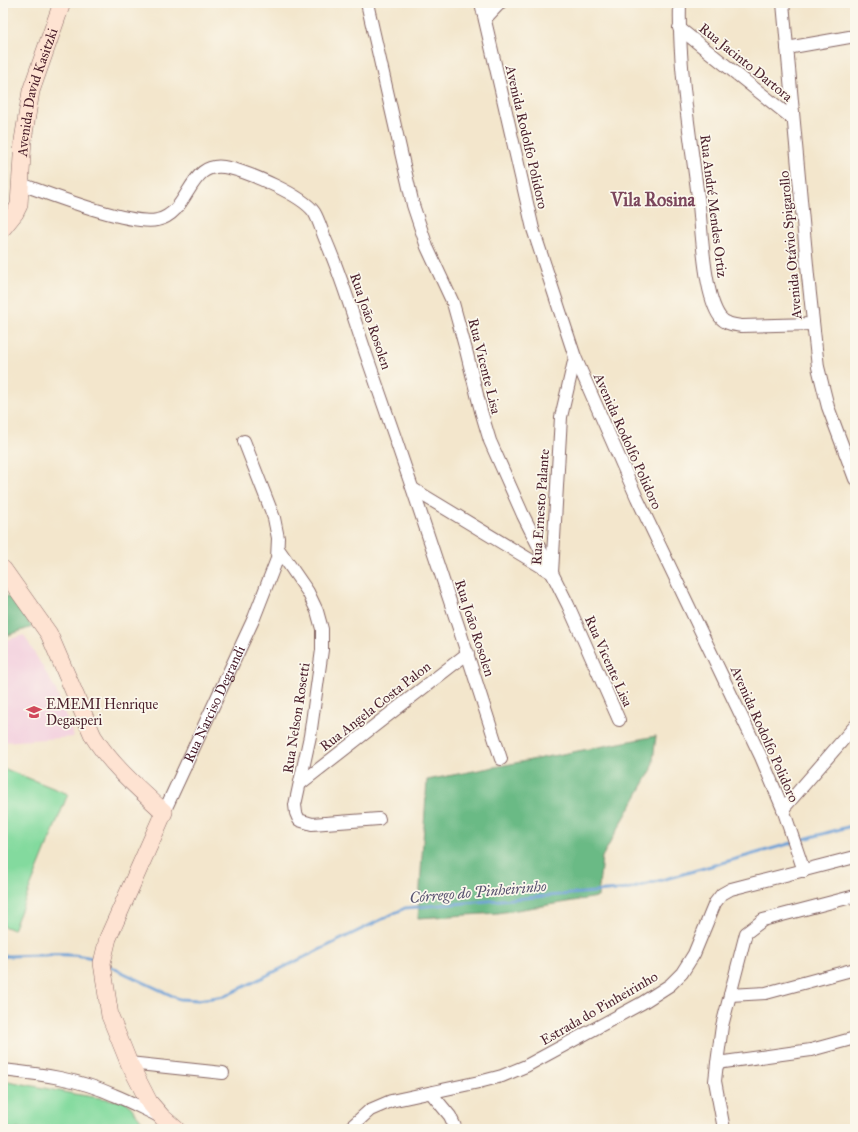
<svg xmlns="http://www.w3.org/2000/svg" width="858" height="1132" viewBox="0 0 858 1132" font-family="'IM FELL Great Primer',serif">
  <style>
    .built { fill: #f3cfde }
    .green { fill: #83da9e; stroke: #667c64 }
    .forest { fill: #6aba85; stroke: #5a6c58 }
    .lines { fill: none; stroke-linecap: round; stroke-linejoin: round }
    .stream { stroke: #6a9fd6; stroke-width: 3 }
    .minor-casing { stroke: #856563; stroke-width: 14 }
    .secondary-casing { stroke: #856563; stroke-width: 18 }
    .minor { stroke: #fff; stroke-width: 12 }
    .secondary { stroke: #fee3d2; stroke-width: 17 }
    .labels { text-anchor: middle; stroke-width: 3.5; stroke-linejoin: round; paint-order: stroke }
    .street-label { font-size: 14px; fill: #4a1f2b; stroke: #fbf7ec }
    .poi-label { font-size: 14px; fill: #4a1f2b; stroke: #fbf7ec; text-anchor: start }
    .water-label { font-size: 15px; font-style: italic; fill: #57526f; stroke: #fbf7ec }
    .district-label { font-size: 18px; font-weight: bold; fill: #7b465c; stroke: #fbf7ec }
  </style>
  <rect width="100%" height="100%" fill="#fbf7ec"/>
  <filter id="ink" filterUnits="userSpaceOnUse"><feTurbulence type="fractalNoise" baseFrequency=".025" numOctaves="2"/><feDisplacementMap in="SourceGraphic" scale="8" xChannelSelector="R" yChannelSelector="G"/><feConvolveMatrix kernelMatrix="1 2 1 2 8 2 1 2 1" color-interpolation-filters="sRGB"/></filter>
  <filter id="wash" filterUnits="userSpaceOnUse"><feTurbulence type="fractalNoise" baseFrequency=".012" numOctaves="4" result="noise"/><feDisplacementMap in="SourceGraphic" scale="16" xChannelSelector="R" yChannelSelector="G"/><feGaussianBlur stdDeviation="0.9" result="paint"/><feColorMatrix in="noise" values="0 0 0 0 0 0 0 0 0 0 0 0 0 0 0 0 0 1.4 0 .05"/><feComposite in="paint" operator="in"/></filter>
  <g filter="url(#wash)">
    <rect width="100%" height="100%" fill="#f3e6cc"/>
    <path class="built" d="M 24,635 L 55,688 L 74,737 L 3,742 L 3,641 Z"/>
    <path class="green" d="M 3,768 L 68,794 L 13,930 L 3,926 Z
      M 3,1080 L 74,1094 L 127,1102 L 148,1129 L 3,1129 Z"/>
    <path class="forest" d="M 11,596 L 32,627 L 3,637 L 3,597 Z
      M 656,736 L 652,769 L 602,857 L 598,897 L 498,913 L 418,918 L 427,780 Z"/>
    <g class="lines">
      <path class="stream" d="M 797,841 L 855,825
        M 3,956 C 25,956 79,951 97,960
        M 109,966 L 179,999 L 198,1000 L 225,996 L 405,908 L 630,889 L 792,843"/>
    </g>
  </g>
  <g filter="url(#ink)">
    <g class="lines">
      <defs>
        <g id="minor">
          <path d="M 367,3 L 413,205 L 427,247 L 453,303 L 466,350 L 481,411 L 490,441 L 523,515 L 568,605 L 619,720"/>
          <path d="M 481,3 L 533,229 L 575,357 L 637,498 L 761,757 L 783,809 L 804,871"/>
          <path d="M 680,3 C 678,68 691,140 699,205 C 702,233 704,295 720,317 C 725,324 734,325 742,326 L 813,324"/>
          <path d="M 783,3 L 808,276 L 818,367 L 828,407 L 855,479"/>
          <path d="M 485,19 L 500,3"/>
          <path d="M 679,28 L 793,119"/>
          <path d="M 787,48 L 855,36"/>
          <path d="M 21,184 C 49,194 131,226 157,220 C 192,213 187,157 229,168 C 250,173 302,195 314,212 C 319,220 322,232 326,241 C 342,278 353,316 366,354 C 413,488 458,623 501,759"/>
          <path d="M 413,489 L 552,573 L 561,417 L 575,357"/>
          <path d="M 279,550 L 308,592 L 317,611 L 322,629 L 322,650 L 310,736 L 295,805 L 296,813 L 299,820 L 312,824 L 379,819"/>
          <path d="M 301,783 L 468,653"/>
          <path d="M 783,809 L 855,726"/>
          <path id="s1" d="M 164,812 L 254,618 L 277,559 L 278,538 L 274,518 L 244,441"/>
          <path d="M 730,995 L 766,993 L 855,969"/>
          <path d="M 129,1063 L 223,1073"/>
          <path d="M 717,1063 L 811,1050 L 855,1038"/>
          <path d="M 3,1070 C 41,1074 79,1079 114,1095 C 129,1101 144,1109 159,1116"/>
          <path d="M 431,1093 L 450,1116 L 456,1129"/>
          <path d="M 349,1129 L 370,1110 L 391,1101 L 479,1082 L 502,1076 L 526,1066 L 642,1003 L 670,985 L 682,973 L 694,954 L 715,903 L 722,894 L 731,889 L 855,857"/>
          <path d="M 724,1129 L 715,1081 L 717,1063 L 722,1026 L 746,933 L 763,920 L 855,896"/>
        </g>
        <g id="secondary">
          <path id="s2" d="M 3,228 L 15,213 L 19,205 L 23,140 L 31,91 L 62,3"/>
          <path d="M 3,569 L 49,634 L 93,736 C 112,766 138,788 164,812 L 108,938 L 102,963 L 110,1016 L 129,1063 L 149,1102 L 162,1117 L 176,1129"/>
        </g>
      </defs>
      <use href="#minor" class="minor-casing"/>
      <use href="#secondary" class="secondary-casing"/>
      <use href="#minor" class="minor"/>
      <use href="#secondary" class="secondary"/>
    </g>
  </g>
  <defs>
    <symbol id="school-bare" viewBox="-9 -9 18 18"><path d="M0-5L7-2L0 1L-7-2ZM-4 1L0 2.5L4 1V4Q0 6-4 4Z" fill="#d1495b" stroke="#fbf7ec" stroke-width="2.5" paint-order="stroke"/></symbol>
  </defs>
  <g fill-rule="evenodd">
    <use href="#school-bare" x="23" y="701" width="22" height="22"/>
  </g>
  <g class="labels">
    <g class="street-label">
      <text transform="translate(746 62) rotate(39)" y="5">Rua Jacinto Dartora</text>
      <text dy="5" stroke="none"><textPath href="#s2" startOffset="143">Avenida David Kasitzki</textPath></text>
      <text transform="translate(527 137) rotate(77)" y="5">Avenida Rodolfo Polidoro</text>
      <text transform="translate(714 206) rotate(83)" y="5">Rua André Mendes Ortiz</text>
      <text transform="translate(790 245) rotate(-95)" y="5">Avenida Otávio Spigarollo</text>
      <text transform="translate(371 321) rotate(71)" y="5">Rua João Rosolen</text>
      <text transform="translate(485 366) rotate(76)" y="5">Rua Vicente Lisa</text>
      <text transform="translate(628 441) rotate(66)" y="5">Avenida Rodolfo Polidoro</text>
      <text transform="translate(540 507) rotate(-86)" y="5">Rua Ernesto Palante</text>
      <text transform="translate(475 628) rotate(72)" y="5">Rua João Rosolen</text>
      <text transform="translate(609 661) rotate(66)" y="5">Rua Vicente Lisa</text>
      <text dy="5" stroke="none"><textPath href="#s1" startOffset="119">Rua Narciso Degrandi</textPath></text>
      <text transform="translate(375 706) rotate(-38)" y="5">Rua Angela Costa Palon</text>
      <text transform="translate(296 718) rotate(-81)" y="5">Rua Nelson Rosetti</text>
      <text transform="translate(765 734) rotate(66)" y="5">Avenida Rodolfo Polidoro</text>
      <text transform="translate(599 1008) rotate(-30)" y="5">Estrada do Pinheirinho</text>
    </g>
    <g class="poi-label">
      <text x="46" y="709">EMEMI Henrique<tspan x="46" dy="16">Degasperi</tspan></text>
    </g>
    <g class="water-label">
      <text transform="translate(478 892) rotate(-5)" y="5">Córrego do Pinheirinho</text>
    </g>
    <g class="district-label">
      <text x="653" y="206">Vila Rosina</text>
    </g>
  </g>
  <rect width="858" height="1132" fill="none" stroke="#fbf7ec" stroke-width="16"/>
</svg>
